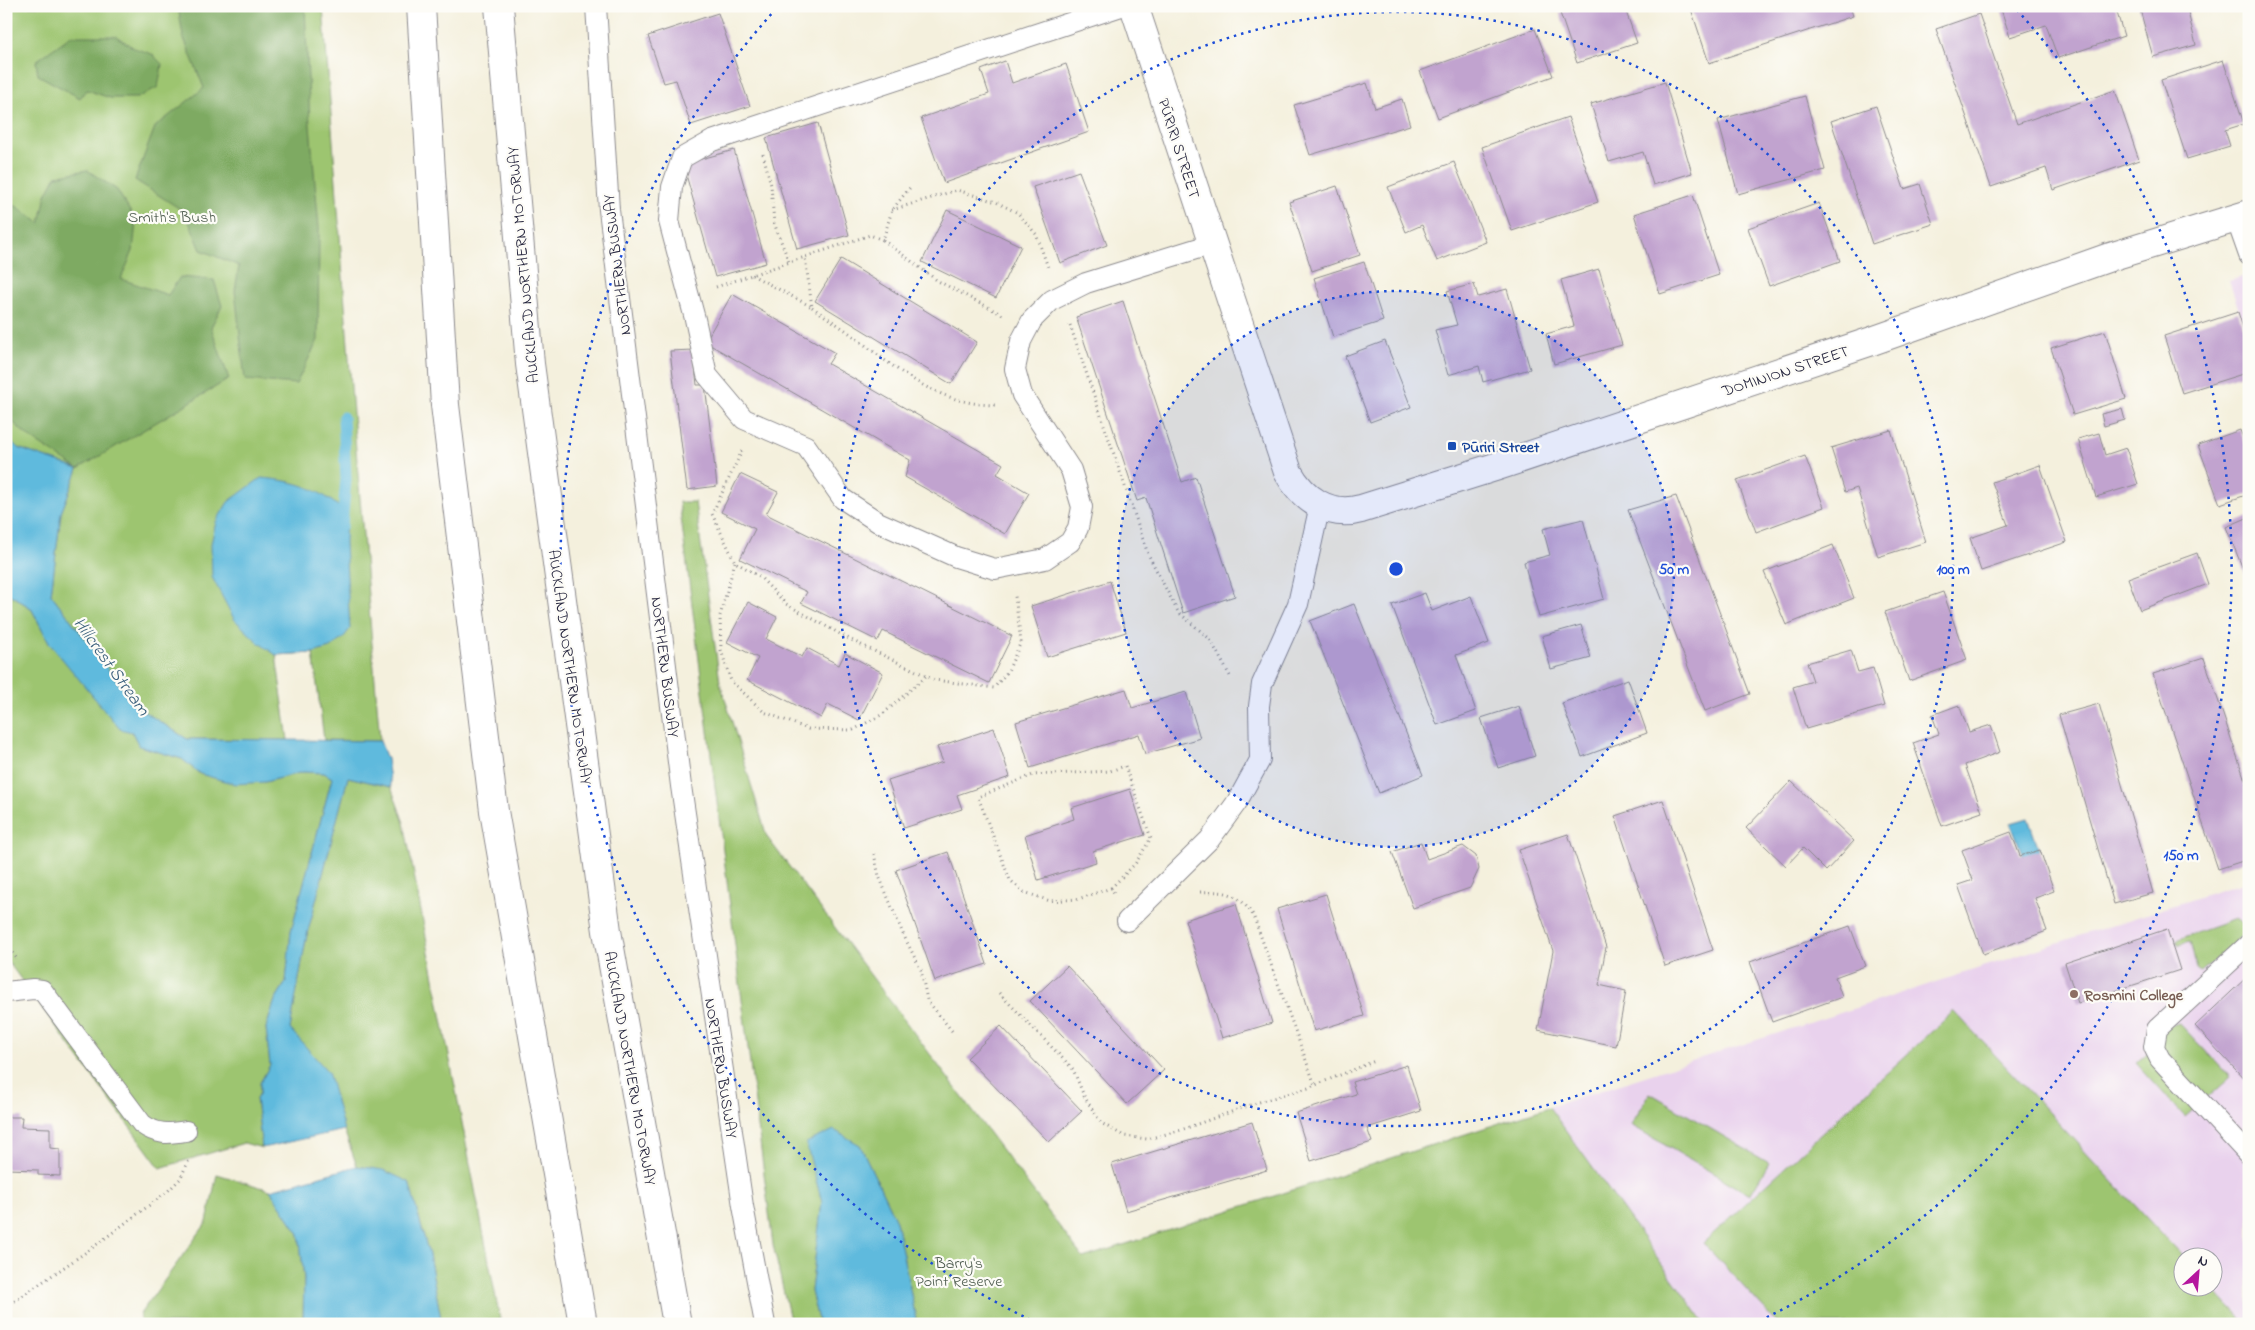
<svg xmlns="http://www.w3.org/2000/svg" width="2255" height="1330" viewBox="0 0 2255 1330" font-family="'Indie Flower',sans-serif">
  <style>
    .built { fill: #e9d2ed; fill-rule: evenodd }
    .green { fill: #9dc570; stroke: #607456 }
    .forest { fill: #7eaa62; stroke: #50664e }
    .water { fill: #5fbadd; stroke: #406e8c }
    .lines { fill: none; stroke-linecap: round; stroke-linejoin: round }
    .stream { stroke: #5fbadd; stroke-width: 11 }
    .building { fill: #c1a3cf }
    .service-casing { stroke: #8b898c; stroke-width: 22 }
    .minor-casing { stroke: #8b898c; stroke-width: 30 }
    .motorway-casing { stroke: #8b898c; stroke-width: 30 }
    .path { stroke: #8b898c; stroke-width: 3; stroke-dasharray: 1 4; stroke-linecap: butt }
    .service { stroke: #fff; stroke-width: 20 }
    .minor { stroke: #fff; stroke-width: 28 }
    .motorway { stroke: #fff; stroke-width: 28 }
    .ring { fill: none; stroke: #1d4ed8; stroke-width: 2.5; stroke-dasharray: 2.5 5 }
    .transit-dot { fill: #1a4fb4; stroke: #fdfcf7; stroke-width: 2 }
    .education-dot { fill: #8d6e63; stroke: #fdfcf7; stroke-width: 2 }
    .labels { text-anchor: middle; stroke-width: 4.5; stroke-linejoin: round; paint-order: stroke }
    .street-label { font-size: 16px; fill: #22223b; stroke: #fdfcf7 }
    .park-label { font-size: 16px; fill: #4d5b4e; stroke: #fdfcf7 }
    .transit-label { font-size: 16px; font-weight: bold; fill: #164399; stroke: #fdfcf7; text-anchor: start }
    .education-label { font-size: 16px; font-weight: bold; fill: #785e54; stroke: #fdfcf7; text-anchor: start }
    .water-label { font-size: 18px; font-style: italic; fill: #3a5f7c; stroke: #fdfcf7 }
    .centre { fill: #1d4ed8; stroke: #fdfcf7; stroke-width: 2.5 }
    .ring-label { font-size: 15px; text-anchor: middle; font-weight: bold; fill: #1d4ed8; stroke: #fdfcf7; stroke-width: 4.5; stroke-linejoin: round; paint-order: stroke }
  </style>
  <rect width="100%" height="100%" fill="#fdfcf7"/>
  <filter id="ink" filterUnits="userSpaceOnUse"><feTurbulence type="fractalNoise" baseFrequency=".02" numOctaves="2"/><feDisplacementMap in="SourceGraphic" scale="10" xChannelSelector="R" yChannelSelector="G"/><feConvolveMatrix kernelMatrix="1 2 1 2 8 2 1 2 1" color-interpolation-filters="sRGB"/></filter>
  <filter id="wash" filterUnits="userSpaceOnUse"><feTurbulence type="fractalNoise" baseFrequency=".0096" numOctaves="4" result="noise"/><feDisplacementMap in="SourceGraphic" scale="20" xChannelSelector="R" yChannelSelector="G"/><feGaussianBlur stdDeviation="1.12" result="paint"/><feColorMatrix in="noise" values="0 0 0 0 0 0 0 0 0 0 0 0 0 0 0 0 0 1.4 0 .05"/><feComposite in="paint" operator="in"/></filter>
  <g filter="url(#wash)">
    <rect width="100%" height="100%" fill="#f4f0dd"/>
    <path class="built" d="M 2249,275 L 2249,340 L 2229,281 Z
      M 2249,881 L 2249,1324 L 1705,1324 L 1549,1107 ZM 2182,1258 L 2212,1258 L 2212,1288 L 2182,1288 Z"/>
    <path class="green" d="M 6,6 L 323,6 L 353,413 L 380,741 L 324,740 L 313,653 L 276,655 L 288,740 L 187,739 L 137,707 L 51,594 L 61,513 L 78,469 L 18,448 L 6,436 Z
      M 679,502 L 695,502 L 720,682 L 767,837 L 1083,1258 L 1549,1107 L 1705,1324 L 917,1324 L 896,1221 L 860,1145 L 807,1144 L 822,1202 L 811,1291 L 819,1324 L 791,1324 L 773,1245 Z
      M 6,592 L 31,608 L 50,644 L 132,732 L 140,746 L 182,759 L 200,774 L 265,782 L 303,772 L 324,773 L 332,778 L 291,931 L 286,982 L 275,1000 L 266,1028 L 270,1065 L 260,1083 L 260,1093 L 256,1098 L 262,1148 L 244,1143 L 160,1168 L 6,959 Z
      M 348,777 L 391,787 L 404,823 L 501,1324 L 442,1324 L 429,1255 L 409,1182 L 383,1171 L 357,1166 L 344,1130 L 290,1029 L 306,939 Z
      M 2235,919 L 2249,929 L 2201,972 L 2197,969 L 2190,942 L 2178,945 L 2176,940 Z
      M 1954,1011 L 2183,1257 L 2182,1288 L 2211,1288 L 2245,1324 L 1778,1324 L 1703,1243 Z
      M 2179,1023 L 2230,1077 L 2185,1117 L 2136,1063 L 2154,1047 L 2157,1029 Z
      M 1650,1093 L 1769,1163 L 1750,1195 L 1631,1125 Z
      M 217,1174 L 270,1190 L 299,1234 L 304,1278 L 303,1324 L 141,1324 L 140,1314 L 207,1222 Z"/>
    <path class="forest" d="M 178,6 L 305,6 L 310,126 L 319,228 L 318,340 L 296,384 L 245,380 L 235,291 L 239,266 L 201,250 L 185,212 L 135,180 L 155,127 L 204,88 L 183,36 Z
      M 71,36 L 116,36 L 134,48 L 152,54 L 162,64 L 158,87 L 137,98 L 110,98 L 87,90 L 80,98 L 38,75 L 36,61 Z
      M 87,170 L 117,190 L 136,221 L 133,251 L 121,279 L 168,295 L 180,277 L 214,280 L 222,306 L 211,327 L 229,379 L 78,469 L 29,437 L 6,416 L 6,205 L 16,206 L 40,223 L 46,195 L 56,176 Z"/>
    <path class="water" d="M 6,436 L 18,448 L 78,469 L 61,513 L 51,594 L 137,707 L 187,739 L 380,741 L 387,759 L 391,787 L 348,777 L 306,939 L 290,1029 L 328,1072 L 344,1130 L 262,1148 L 256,1098 L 260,1093 L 260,1083 L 270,1065 L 266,1028 L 275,1000 L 286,982 L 291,931 L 332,778 L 324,773 L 303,772 L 265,782 L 235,784 L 200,774 L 182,759 L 139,746 L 132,732 L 120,729 L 50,644 L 31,608 L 6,592 Z
      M 261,478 C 298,481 319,488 346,513 L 345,543 L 350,629 L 343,638 L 330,648 L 313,653 L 276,655 L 259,643 L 234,619 L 212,577 L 211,544 L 216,522 L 228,502 Z
      M 2028,818 L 2041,856 L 2025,862 L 2011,823 Z
      M 834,1130 L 860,1145 L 896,1221 L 917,1324 L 819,1324 L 811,1291 L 822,1202 L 806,1143 Z
      M 357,1166 L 383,1170 L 409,1182 L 429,1255 L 442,1324 L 303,1323 L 304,1278 L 299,1234 L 270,1190 Z"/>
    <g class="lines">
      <path class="stream" d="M 342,525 L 346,479 L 343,417"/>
    </g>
    <g id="blocks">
      <path class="building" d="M 1580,6 L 1624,6 L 1637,43 L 1577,63 L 1560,13 Z
        M 1690,6 L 1850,6 L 1853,16 L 1709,63 Z
        M 2000,6 L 2115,6 L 2124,36 L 2058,58 L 2046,25 L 2010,37 Z
        M 2139,6 L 2192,6 L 2187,8 L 2196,45 L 2153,57 Z
        M 718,13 L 750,106 L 691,125 L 676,80 L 664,83 L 648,36 Z
        M 1979,14 L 2017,124 L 2115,90 L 2139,160 L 2053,190 L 2046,168 L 1991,187 L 1936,29 Z
        M 1535,29 L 1553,76 L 1438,118 L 1420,71 Z
        M 2223,60 L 2244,124 L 2225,130 L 2230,146 L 2187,159 L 2161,80 Z
        M 1005,61 L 1012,83 L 1066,64 L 1089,132 L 944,183 L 921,118 L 989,94 L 981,70 Z
        M 1665,82 L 1692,173 L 1653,185 L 1643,152 L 1609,162 L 1591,104 Z
        M 1367,83 L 1375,108 L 1402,99 L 1410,125 L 1310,155 L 1294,105 Z
        M 1805,96 L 1825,170 L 1738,194 L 1718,120 Z
        M 1876,106 L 1904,189 L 1920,184 L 1933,224 L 1872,244 L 1831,121 Z
        M 1568,117 L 1598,202 L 1512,231 L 1482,147 Z
        M 818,123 L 849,235 L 797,249 L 766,138 Z
        M 734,150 L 766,263 L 715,277 L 683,164 Z
        M 1454,162 L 1486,242 L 1437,261 L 1422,225 L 1406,232 L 1388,187 Z
        M 1079,171 L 1107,245 L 1060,263 L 1033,187 Z
        M 1337,186 L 1360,255 L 1312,271 L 1289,202 Z
        M 1693,195 L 1719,275 L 1660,294 L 1634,214 Z
        M 1819,203 L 1840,261 L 1769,286 L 1748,228 Z
        M 947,210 L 1021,246 L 996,298 L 922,262 Z
        M 841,259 L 977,342 L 951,384 L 815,301 Z
        M 1364,262 L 1383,321 L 1333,337 L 1314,278 Z
        M 1599,269 L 1622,345 L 1554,364 L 1546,334 L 1574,326 L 1561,280 Z
        M 1474,284 L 1478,297 L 1507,289 L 1530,369 L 1483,382 L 1479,366 L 1448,375 L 1435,330 L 1457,325 L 1447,291 Z
        M 732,294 L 835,353 L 828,364 L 1003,464 L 997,474 L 1029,493 L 1005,534 L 905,477 L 910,460 L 705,342 Z
        M 1123,301 L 1182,482 L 1196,477 L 1235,596 L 1183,613 L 1146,498 L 1137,501 L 1076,317 Z
        M 2238,312 L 2249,347 L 2249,372 L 2182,393 L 2164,336 Z
        M 2105,331 L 2126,399 L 2073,415 L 2051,348 Z
        M 1385,341 L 1411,407 L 1370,422 L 1345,356 Z
        M 693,350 L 697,385 L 705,385 L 717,486 L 687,490 L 670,351 Z
        M 2122,409 L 2125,420 L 2104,426 L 2101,414 Z
        M 1891,430 L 1926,542 L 1878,557 L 1857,488 L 1845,492 L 1831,448 Z
        M 2240,430 L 2249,453 L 2249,494 L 2220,504 L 2198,445 Z
        M 2099,433 L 2105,455 L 2126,448 L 2138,484 L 2096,497 L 2078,439 Z
        M 1805,456 L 1824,507 L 1756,532 L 1737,480 Z
        M 2040,465 L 2067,542 L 1981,571 L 1970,538 L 2008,525 L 1992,482 Z
        M 740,474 L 778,492 L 766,514 L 1012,636 L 989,683 L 883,631 L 878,641 L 801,603 L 807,592 L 740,559 L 755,529 L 721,512 Z
        M 1676,496 L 1750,694 L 1705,711 L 1628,510 Z
        M 2249,517 L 2249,578 L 2247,579 L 2226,527 Z
        M 1583,519 L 1604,599 L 1539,617 L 1524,562 L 1550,555 L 1543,529 Z
        M 1833,545 L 1854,598 L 1786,625 L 1764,572 Z
        M 2197,553 L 2208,584 L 2140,610 L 2128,578 Z
        M 1110,581 L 1126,632 L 1047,657 L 1031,606 Z
        M 1943,592 L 1967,660 L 1909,681 L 1885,612 Z
        M 1425,593 L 1432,611 L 1471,596 L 1489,643 L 1456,655 L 1476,711 L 1437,725 L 1392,605 Z
        M 748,602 L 777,617 L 766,639 L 802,657 L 807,648 L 839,665 L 845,653 L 883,673 L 859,720 L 828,704 L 821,718 L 747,680 L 758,658 L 727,642 Z
        M 1354,604 L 1423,775 L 1379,793 L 1310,621 Z
        M 1581,625 L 1591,658 L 1551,669 L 1542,636 Z
        M 1851,650 L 1858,672 L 1873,668 L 1884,706 L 1806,729 L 1793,687 L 1813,681 L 1807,663 Z
        M 2204,658 L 2249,792 L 2249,859 L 2218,869 L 2153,674 Z
        M 1628,679 L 1647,733 L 1582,757 L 1562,703 Z
        M 1126,689 L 1132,708 L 1186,692 L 1200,738 L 1145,754 L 1139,734 L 1030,768 L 1016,722 Z
        M 2099,704 L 2153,893 L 2114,904 L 2059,715 Z
        M 1959,705 L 1969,732 L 1991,725 L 2000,752 L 1965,765 L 1982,812 L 1942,826 L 1913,743 L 1939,734 L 1932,715 Z
        M 1519,706 L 1535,756 L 1498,768 L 1481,718 Z
        M 994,728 L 1010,777 L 957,795 L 962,809 L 904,828 L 888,780 L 943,762 L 937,747 Z
        M 1791,781 L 1854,841 L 1826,871 L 1803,848 L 1786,866 L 1746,828 Z
        M 1130,789 L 1145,835 L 1093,851 L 1096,862 L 1038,880 L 1025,835 L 1074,819 L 1071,808 Z
        M 1663,800 L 1713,950 L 1665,966 L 1615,816 Z
        M 2011,832 L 2020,856 L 2040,850 L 2054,891 L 2035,898 L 2047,931 L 1983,954 L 1958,885 L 1973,880 L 1962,850 Z
        M 1568,834 L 1606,947 L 1599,985 L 1626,991 L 1616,1046 L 1538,1030 L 1553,951 L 1519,850 Z
        M 1421,842 L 1427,859 L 1463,846 L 1476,856 L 1479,869 L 1470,888 L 1413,908 L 1392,852 Z
        M 948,852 L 987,964 L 935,981 L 896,870 Z
        M 1326,894 L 1364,1016 L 1314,1031 L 1277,909 Z
        M 1236,904 L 1272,1023 L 1222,1038 L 1185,920 Z
        M 1850,926 L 1865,966 L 1835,977 L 1842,997 L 1772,1022 L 1750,962 Z
        M 2167,929 L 2180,970 L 2078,1003 L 2065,963 Z
        M 1067,966 L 1164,1070 L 1127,1104 L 1030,1001 Z
        M 2249,975 L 2249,1084 L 2195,1026 Z
        M 1001,1026 L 1082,1111 L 1049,1142 L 967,1058 Z
        M 1407,1065 L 1421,1111 L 1367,1128 L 1372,1142 L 1311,1161 L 1296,1113 L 1356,1094 L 1352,1082 Z
        M 6,1117 L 22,1117 L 21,1127 L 50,1128 L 50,1148 L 60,1149 L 60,1176 L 38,1175 L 38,1170 L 6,1169 Z
        M 1252,1122 L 1267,1170 L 1126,1211 L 1112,1164 Z"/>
    </g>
  </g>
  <g filter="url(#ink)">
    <use href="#blocks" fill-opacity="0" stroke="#8b898c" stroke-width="1"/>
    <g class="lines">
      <defs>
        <path id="service" d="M 596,6 L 609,210 L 681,786 L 743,1206 L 765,1324
          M 1121,6 L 712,141 L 682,158 L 672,187 L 669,221 L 695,319 L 707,375 L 744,419 L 806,446 L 843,499 L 878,522 L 956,557 L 995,569 L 1045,559 L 1070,542 L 1078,528 L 1082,507 L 1071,470 L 1022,395 L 1015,369 L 1021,341 L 1032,320 L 1052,300 L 1086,283 L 1212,244
          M 2236,218 L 2249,255
          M 1127,921 L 1210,839 L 1237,802 L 1260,760 L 1259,706 L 1262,684 L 1298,604 L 1320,505
          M 2249,944 L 2157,1029 L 2154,1047 L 2160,1059 L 2249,1155
          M 6,992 L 33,989 L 42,990 L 142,1124 C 157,1135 168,1134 186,1131"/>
        <path id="minor" d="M 1134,6 L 1288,472 C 1303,499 1329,518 1361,509 L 1495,467 L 1872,341 L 2110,257 L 2249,214"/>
        <path id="motorway" d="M 421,6 L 445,405 L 494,811 L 583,1324
          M 499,6 L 530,364 L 607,931 L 677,1324"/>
      </defs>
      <use href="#service" class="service-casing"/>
      <use href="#minor" class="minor-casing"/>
      <use href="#motorway" class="motorway-casing"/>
      <path class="path" d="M 763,154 L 771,185 L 774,223 L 789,262
        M 892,210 L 957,190 L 996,202 L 1018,213 L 1036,234 L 1049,270
        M 883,240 L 938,281 L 1003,315
        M 752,275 L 812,307 L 805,257
        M 716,287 L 870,235 L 883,240 L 892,210 L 912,185
        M 812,307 C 827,318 842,327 856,338 C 900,372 938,404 995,405
        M 1070,325 L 1148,554 L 1178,612 L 1210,639 L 1231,678
        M 742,451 L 712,514 L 735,562 L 759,576 L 786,604 L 851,640 L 935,680 L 994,688 L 1008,671 L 1021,642 L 1015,596
        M 735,562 L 720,616 L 721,650 L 731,681 L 764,712 L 808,729 L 853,730 L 883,714 L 926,676
        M 874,854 L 879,876 L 903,934 L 921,970 L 927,1000 L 952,1031
        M 1111,888 L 1135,864 L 1151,838 L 1125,766 L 1110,771 L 1033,775 L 978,797 L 1010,880 L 1024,892 L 1050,901 L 1078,899 L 1111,888 L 1114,893
        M 1200,892 C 1227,891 1237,892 1253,915 L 1315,1085
        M 6,945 L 18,960
        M 999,993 L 1073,1069 L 1084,1096 L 1101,1123 L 1124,1136 L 1147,1139 L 1178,1131 L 1259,1102 L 1308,1088 L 1375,1061
        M 6,1307 L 92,1248 L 167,1192 L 180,1179 L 189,1160"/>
      <use href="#service" class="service"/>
      <use href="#minor" class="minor"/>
      <use href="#motorway" class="motorway"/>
    </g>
  </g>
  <circle cx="1396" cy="569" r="278" fill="#1d4ed8" fill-opacity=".12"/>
  <g class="ring">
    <circle cx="1396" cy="569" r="278"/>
    <circle cx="1396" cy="569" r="557"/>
    <path d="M1037 1323A835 835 0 0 1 775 10M2017 10A835 835 0 0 1 1755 1323"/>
  </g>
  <rect class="transit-dot" x="1447" y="441" width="10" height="10" rx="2.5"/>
  <circle class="education-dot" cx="2074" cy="994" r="5"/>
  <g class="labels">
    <g class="street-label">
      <text transform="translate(1180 148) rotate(72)" y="6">PŪRIRI STREET</text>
      <text transform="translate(522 265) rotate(-95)" y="6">AUCKLAND NORTHERN MOTORWAY</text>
      <text transform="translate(616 265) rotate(-97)" y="6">NORTHERN BUSWAY</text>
      <text transform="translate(1785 370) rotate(-18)" y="6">DOMINION STREET</text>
      <text transform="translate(571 667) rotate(82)" y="6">AUCKLAND NORTHERN MOTORWAY</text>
      <text transform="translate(666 667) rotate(83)" y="6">NORTHERN BUSWAY</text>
      <text transform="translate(631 1068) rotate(80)" y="6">AUCKLAND NORTHERN MOTORWAY</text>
      <text transform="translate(722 1068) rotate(81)" y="6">NORTHERN BUSWAY</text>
    </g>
    <g class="park-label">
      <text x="172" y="222">Smith's Bush</text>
      <text x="959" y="1268">Barry's<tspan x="959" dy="18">Point Reserve</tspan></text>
    </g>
    <g class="transit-label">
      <text x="1462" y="452">Pūriri Street</text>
    </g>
    <g class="education-label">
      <text x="2084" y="1000">Rosmini College</text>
    </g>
    <g class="water-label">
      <text transform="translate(112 666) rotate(54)" y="6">Hillcrest Stream</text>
    </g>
  </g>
  <circle cx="1396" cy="569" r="8" class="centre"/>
  <g class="ring-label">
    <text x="1674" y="574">50 m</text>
    <text x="1953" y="574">100 m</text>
    <text x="2181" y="860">150 m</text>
  </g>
  <rect width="2255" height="1330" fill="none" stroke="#fdfcf7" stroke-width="25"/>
  <g transform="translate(2198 1272) rotate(26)"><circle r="24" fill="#fdfcf7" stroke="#a5a5ac"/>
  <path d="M0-4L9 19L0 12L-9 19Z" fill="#b5179e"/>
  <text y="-8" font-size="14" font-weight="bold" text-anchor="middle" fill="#22223b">N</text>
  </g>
</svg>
